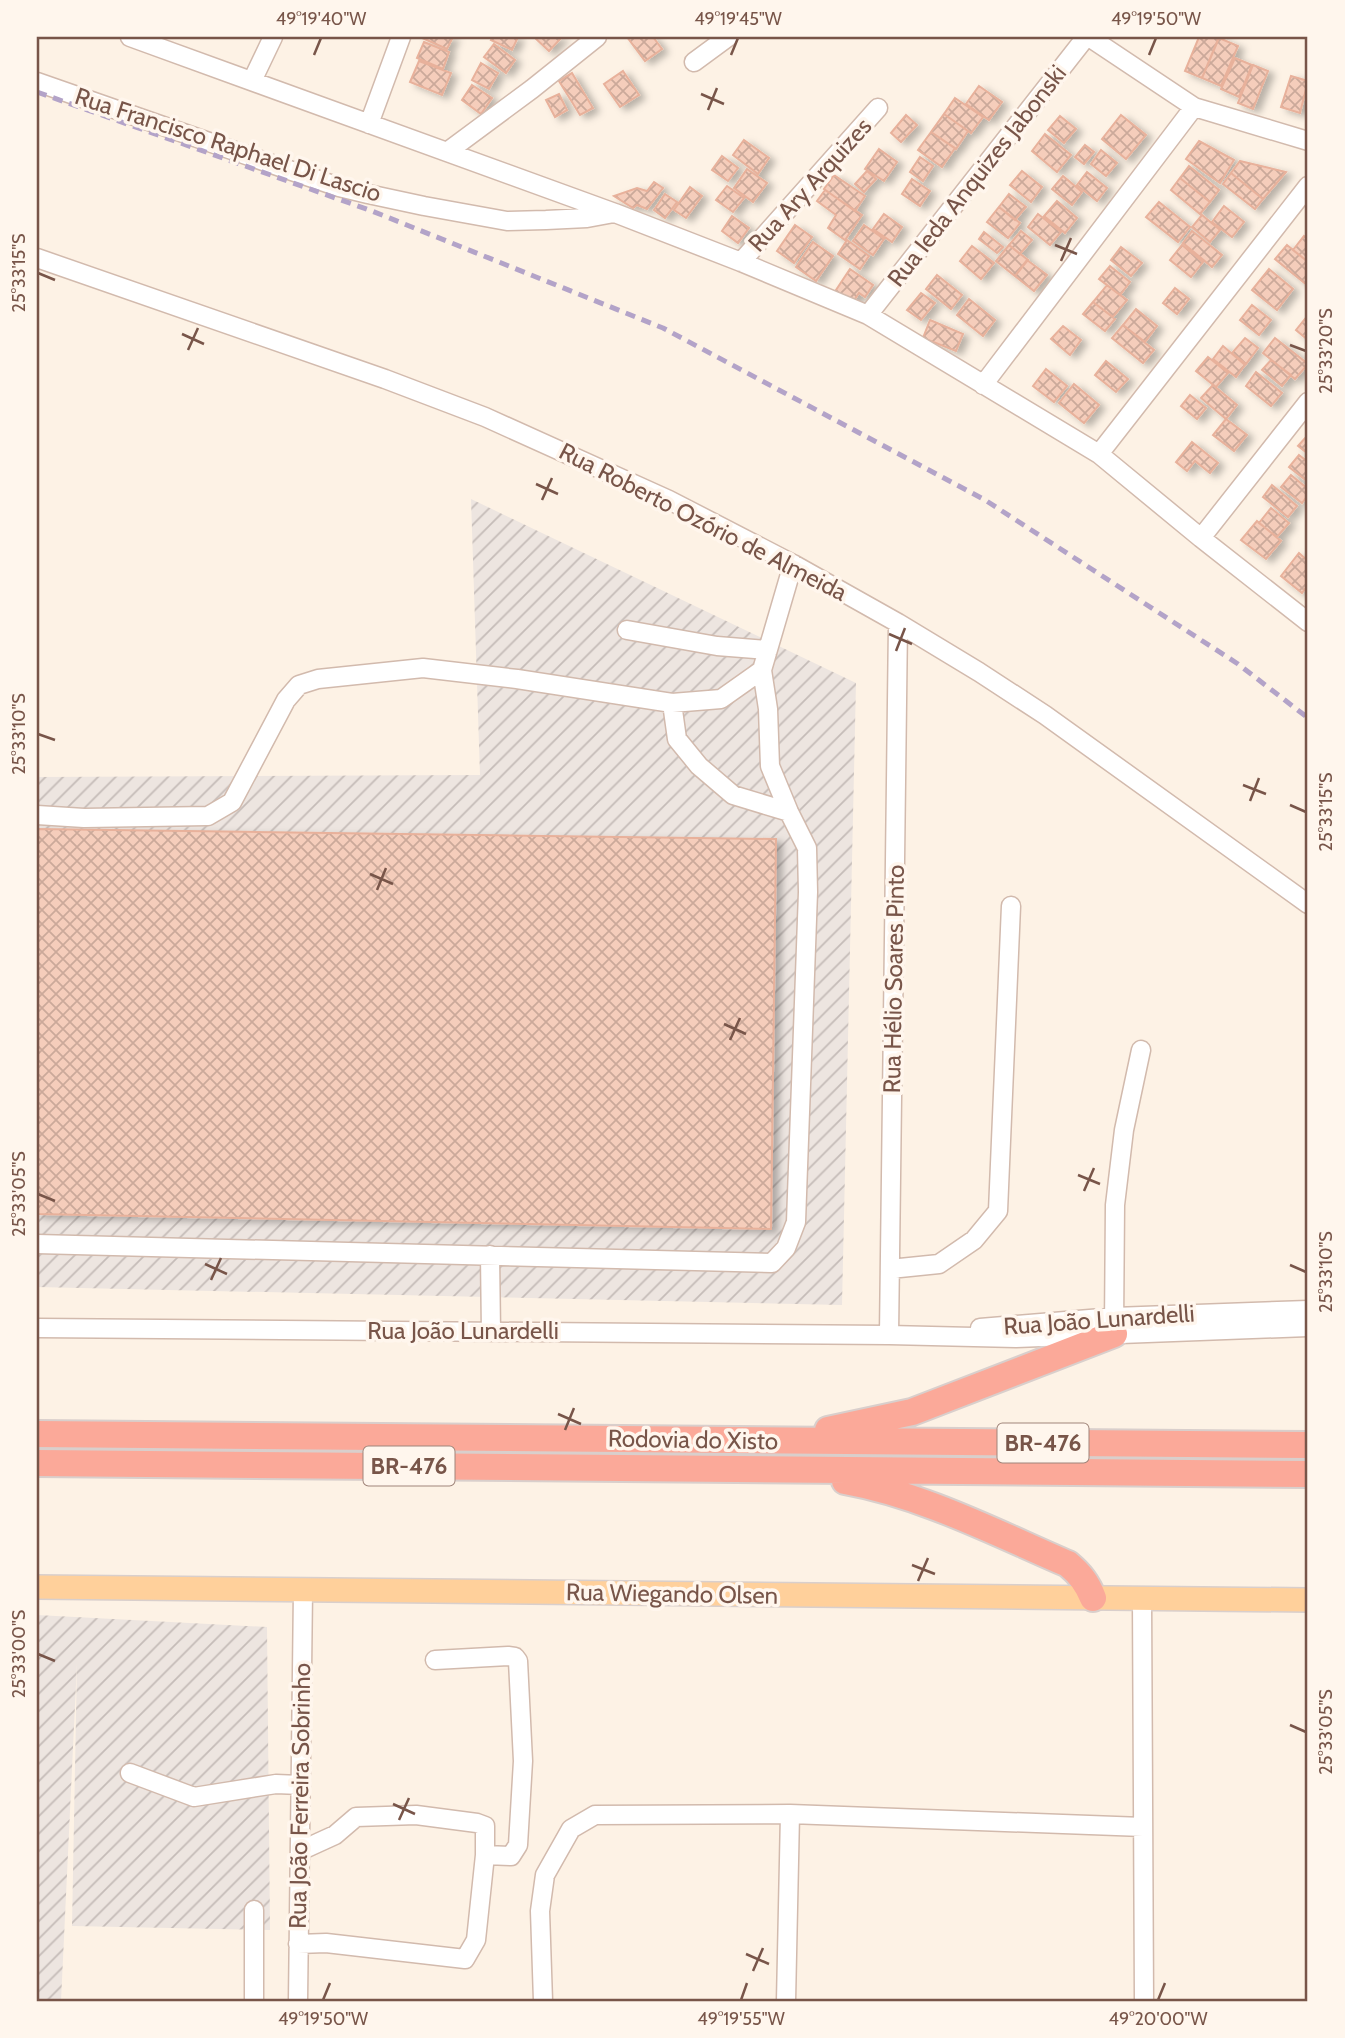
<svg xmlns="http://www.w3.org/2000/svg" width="1345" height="2038" viewBox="0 0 1345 2038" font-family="Cabin,sans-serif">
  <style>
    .industrial { fill: url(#industrial-furrows) }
    .building { fill: url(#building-cross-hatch); stroke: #e8b19b; stroke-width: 2; filter: url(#shadow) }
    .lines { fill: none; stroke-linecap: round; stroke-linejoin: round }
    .minor-casing { stroke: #d2baad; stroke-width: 21 }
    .major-casing { stroke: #d9cfcc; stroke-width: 26 }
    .highway-casing { stroke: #d9cfcc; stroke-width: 30 }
    .minor { stroke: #fff; stroke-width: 18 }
    .major { stroke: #ffd09b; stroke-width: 23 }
    .highway { stroke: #fba999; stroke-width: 26 }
    .rail { stroke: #b3a3c8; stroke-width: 5; stroke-dasharray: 10 7; stroke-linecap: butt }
    .ticks { fill: none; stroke: #785549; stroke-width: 2.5 }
    .labels { text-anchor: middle; stroke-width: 7; stroke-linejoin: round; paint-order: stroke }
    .shield { fill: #fff6ed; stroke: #a0857a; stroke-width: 2 }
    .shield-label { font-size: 23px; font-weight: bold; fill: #785549 }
    .street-label { font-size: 24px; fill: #785549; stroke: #fff6ed }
    .neatline { fill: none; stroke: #785549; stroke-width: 2.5 }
    .ticks-label { font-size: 18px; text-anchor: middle; fill: #785549 }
  </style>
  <defs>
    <pattern id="industrial-furrows" width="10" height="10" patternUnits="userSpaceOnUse" patternTransform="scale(1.75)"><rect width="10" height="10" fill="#ede5e0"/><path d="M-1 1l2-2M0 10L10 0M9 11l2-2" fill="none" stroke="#c5bcb8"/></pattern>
    <pattern id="building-cross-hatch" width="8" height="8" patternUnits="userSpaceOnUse" patternTransform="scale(1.75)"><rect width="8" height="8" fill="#f5cdbb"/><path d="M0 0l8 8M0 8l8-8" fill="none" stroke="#cba99a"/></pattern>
    <filter id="shadow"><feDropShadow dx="6" dy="3.5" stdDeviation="3.5" flood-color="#0004"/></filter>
  </defs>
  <rect width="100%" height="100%" fill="#fdf2e5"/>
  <path class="industrial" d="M 471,499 L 856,683 L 842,1305 L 37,1287 L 37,777 L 480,775 Z
    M 37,1615 L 267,1627 L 270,1930 L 72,1926 L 77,1663 L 61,2001 L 37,2001 Z"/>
  <path class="building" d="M 420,37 L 453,37 L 447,49 Z
    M 493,37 L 518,37 L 512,50 L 491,40 Z
    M 534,37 L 562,37 L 549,51 Z
    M 627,37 L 653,37 L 662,49 L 645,61 Z
    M 1199,37 L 1219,37 L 1202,78 L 1185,71 Z
    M 1219,38 L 1238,46 L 1221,86 L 1202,78 Z
    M 424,42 L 449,52 L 443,69 L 417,58 Z
    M 494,44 L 515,60 L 506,73 L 484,57 Z
    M 1235,58 L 1252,65 L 1239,97 L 1221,89 Z
    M 419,61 L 451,73 L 442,95 L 410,82 Z
    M 481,63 L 498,73 L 489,89 L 472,80 Z
    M 1253,65 L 1268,71 L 1253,109 L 1238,103 Z
    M 623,71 L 639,95 L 620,107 L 604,84 Z
    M 572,73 L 593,108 L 580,115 L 559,81 Z
    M 1291,76 L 1308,81 L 1300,113 L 1281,107 Z
    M 472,85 L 492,98 L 481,114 L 462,100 Z
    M 979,86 L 1002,102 L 989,120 L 966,104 Z
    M 559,94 L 567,110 L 555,117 L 546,100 Z
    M 955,98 L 983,117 L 971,133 L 944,114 Z
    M 944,114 L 968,131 L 956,149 L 931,132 Z
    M 906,115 L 917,125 L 901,142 L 891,133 Z
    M 1121,115 L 1146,135 L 1126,159 L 1102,139 Z
    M 1060,116 L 1076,129 L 1064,143 L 1048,130 Z
    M 931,132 L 955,148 L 942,167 L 918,150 Z
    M 1045,134 L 1071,155 L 1057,172 L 1032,151 Z
    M 744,140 L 769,158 L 758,174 L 733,155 Z
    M 1199,141 L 1234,160 L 1220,183 L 1186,159 Z
    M 1085,145 L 1094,152 L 1084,164 L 1075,157 Z
    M 879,149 L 897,162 L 884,181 L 865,169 Z
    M 1101,150 L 1117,163 L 1106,176 L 1091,164 Z
    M 722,156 L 738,168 L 728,181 L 712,170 Z
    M 920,157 L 933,166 L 923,181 L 910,172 Z
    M 1240,161 L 1286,172 L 1263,199 L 1231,173 Z
    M 1189,166 L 1219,190 L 1210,202 L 1180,178 Z
    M 747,169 L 767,183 L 753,202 L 734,188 Z
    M 867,171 L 876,179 L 864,192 L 855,184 Z
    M 1022,171 L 1042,187 L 1031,202 L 1010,185 Z
    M 1087,172 L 1107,188 L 1097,201 L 1077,185 Z
    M 1231,173 L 1263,199 L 1255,209 L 1223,184 Z
    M 834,175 L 865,196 L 855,211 L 824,189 Z
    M 1063,176 L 1082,192 L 1072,205 L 1052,189 Z
    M 1180,178 L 1210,202 L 1200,214 L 1171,190 Z
    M 912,179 L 930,191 L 920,206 L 902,194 Z
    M 654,182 L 663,188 L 647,209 L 637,205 L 633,208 L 614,196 L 637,188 L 647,191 Z
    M 727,186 L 744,198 L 733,212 L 716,200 Z
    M 690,187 L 702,196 L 686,218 L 674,210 Z
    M 825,190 L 862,215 L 845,240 L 828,228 L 836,215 L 817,201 Z
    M 665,194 L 677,202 L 665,218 L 654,210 Z
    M 1009,194 L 1026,207 L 1015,220 L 999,207 Z
    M 1057,201 L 1077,218 L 1065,233 L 1044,216 Z
    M 1159,202 L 1190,227 L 1178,242 L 1146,217 Z
    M 1224,206 L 1244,222 L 1232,237 L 1212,222 Z
    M 999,207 L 1020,223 L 1008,238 L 987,222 Z
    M 884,214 L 902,227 L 892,242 L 873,229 Z
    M 1038,214 L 1061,232 L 1050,245 L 1028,227 Z
    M 1202,215 L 1220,230 L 1210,242 L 1192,227 Z
    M 732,216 L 749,228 L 738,243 L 722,231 Z
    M 795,225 L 812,237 L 794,263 L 777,251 Z
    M 864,225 L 884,239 L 873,255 L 853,241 Z
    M 1021,231 L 1032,240 L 1020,254 L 1009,245 Z
    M 1192,231 L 1222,255 L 1212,267 L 1183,243 Z
    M 984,232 L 1003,247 L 997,253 L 979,239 Z
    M 1304,236 L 1308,239 L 1308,262 L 1293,250 Z
    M 847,240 L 869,256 L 860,269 L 838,254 Z
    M 813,242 L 833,256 L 816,281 L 796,267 Z
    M 1009,245 L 1028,260 L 1015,276 L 996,261 Z
    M 1182,245 L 1203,262 L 1191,277 L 1170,260 Z
    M 1287,245 L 1308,262 L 1308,286 L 1275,259 Z
    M 972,246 L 994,263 L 981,279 L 960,261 Z
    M 1121,247 L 1142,263 L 1131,276 L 1111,260 Z
    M 1027,260 L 1047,275 L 1034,291 L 1015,276 Z
    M 1110,266 L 1130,282 L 1120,295 L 1099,279 Z
    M 850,269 L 873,285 L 865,297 L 859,293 L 851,305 L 834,293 Z
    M 1269,269 L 1293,289 L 1277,310 L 1252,290 Z
    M 937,275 L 962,295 L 951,309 L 926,289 Z
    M 1107,285 L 1127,300 L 1113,317 L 1093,302 Z
    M 1175,288 L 1189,299 L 1177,314 L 1163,303 Z
    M 921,293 L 935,303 L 921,320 L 907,310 Z
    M 969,299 L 995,320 L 983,336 L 957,315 Z
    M 1093,302 L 1115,319 L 1105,331 L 1083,314 Z
    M 1252,305 L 1271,320 L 1259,335 L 1240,320 Z
    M 1136,309 L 1157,326 L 1145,342 L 1123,325 Z
    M 1308,315 L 1308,340 L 1296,330 Z
    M 930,320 L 963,334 L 956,351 L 923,338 Z
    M 1123,325 L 1154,350 L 1143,363 L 1112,338 Z
    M 1063,326 L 1081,340 L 1070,355 L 1051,339 Z
    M 1245,338 L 1258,348 L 1246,364 L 1232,353 Z
    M 1275,338 L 1308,364 L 1295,379 L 1263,353 Z
    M 1223,346 L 1245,365 L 1236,377 L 1213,359 Z
    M 1208,357 L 1228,373 L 1216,387 L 1196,371 Z
    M 1271,360 L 1291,375 L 1282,386 L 1262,370 Z
    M 1106,361 L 1128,379 L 1116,392 L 1095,375 Z
    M 1046,369 L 1067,386 L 1054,402 L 1033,386 Z
    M 1256,372 L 1282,393 L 1271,406 L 1246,386 Z
    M 1074,384 L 1099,405 L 1084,423 L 1059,403 Z
    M 1213,385 L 1237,405 L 1226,419 L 1201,398 Z
    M 1190,395 L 1206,408 L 1197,419 L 1181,406 Z
    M 1226,419 L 1247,435 L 1234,451 L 1213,435 Z
    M 1307,436 L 1308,437 L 1308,454 L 1298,446 Z
    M 1192,442 L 1218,463 L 1210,473 L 1195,461 L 1187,471 L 1176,462 Z
    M 1299,455 L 1308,462 L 1308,482 L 1289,467 Z
    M 1291,475 L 1308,489 L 1308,495 L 1302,503 L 1281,487 Z
    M 1272,485 L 1297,506 L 1288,517 L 1263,497 Z
    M 1271,508 L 1289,523 L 1277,537 L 1259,523 Z
    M 1257,521 L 1281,541 L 1266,559 L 1241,540 Z
    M 1299,553 L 1308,561 L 1308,585 L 1302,593 L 1281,576 Z
    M 37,829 L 776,839 L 771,1229 L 37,1214 Z"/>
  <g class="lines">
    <defs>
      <path id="minor" d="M 130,37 L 615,213 L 741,262 L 868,315 L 1099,454 L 1201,538 L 1308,622
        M 1089,37 L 1194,107 L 1308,141
        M 694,62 L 728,37
        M 252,81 L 273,37
        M 37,82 L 289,170 L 339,187 L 368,194 L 424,206 L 507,221 L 546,220 L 587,218 L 614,213
        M 369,124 L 401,37
        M 447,152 L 532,89 L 597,37
        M 37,258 L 385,379 L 485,417 L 669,500 L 793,564 L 898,623 L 979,672 L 1045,715 L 1308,904
        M 741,262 L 878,108
        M 868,315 L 1086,37
        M 983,385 L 1194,107
        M 1099,454 L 1308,186
        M 1201,538 L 1308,402
        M 627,630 L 717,646 L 768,650
        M 672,703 L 677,739 L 699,766 L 733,795 L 789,812
        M 37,815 L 84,818 L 208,816 L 232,802 L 286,700 L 299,685 L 318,679 L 423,668 L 517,679 L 672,703 L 721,699 L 762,670
        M 37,1244 L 772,1263 L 786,1248 L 796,1222 L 808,892 L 807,848 L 789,812 L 770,766 L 768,709 L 762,670 L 793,564
        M 490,1255 L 491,1332
        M 890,1269 L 939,1264 L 974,1240 L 998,1211 L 1011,906
        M 1114,1327 L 1115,1205 L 1124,1130 L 1141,1050
        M 37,1328 L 889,1335 L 1016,1338 L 1308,1327
        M 980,1328 L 1114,1317 L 1308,1310
        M 889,1335 L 898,623
        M 1142,1598 L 1144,2001
        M 435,1660 L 508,1656 L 515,1657 L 518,1661 L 523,1761 L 518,1845 L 511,1856 L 485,1855
        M 130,1773 L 194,1797 L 276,1784 L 300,1785
        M 298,1944 L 326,1943 L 465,1959 L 476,1940 L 485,1855 L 485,1826 L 477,1823 L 416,1815 L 356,1817 L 335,1835 L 300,1851
        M 254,2001 L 254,1910
        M 298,2001 L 303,1590
        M 543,2001 L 540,1911 L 545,1875 L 571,1829 L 595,1815 L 790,1814 L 1143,1827
        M 786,2001 L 790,1814"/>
      <path id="major" d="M 37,1587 L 1308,1600"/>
      <path id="highway" d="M 828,1430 L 912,1412 L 1114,1334
        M 37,1434 L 1308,1445
        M 37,1463 L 1308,1474
        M 845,1481 C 923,1495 996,1533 1068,1564 C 1080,1574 1087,1583 1093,1598"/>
    </defs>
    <use href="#minor" class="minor-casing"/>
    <use href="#major" class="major-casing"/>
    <use href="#highway" class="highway-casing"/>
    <use href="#minor" class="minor"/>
    <use href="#major" class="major"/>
    <use href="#highway" class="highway"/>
    <path class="rail" d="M 37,92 L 372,211 L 663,328 L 985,500 L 1238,664 L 1308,718"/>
  </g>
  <path class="ticks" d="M 314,55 L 321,38M 731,55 L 738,38M 1149,55 L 1156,38M 701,94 L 724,104M 708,110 L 717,88M 1055,245 L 1077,254M 1061,261 L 1071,238M 38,273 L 55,280M 182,334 L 204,344M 1290,345 L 1306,351M 188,350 L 198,328M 536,484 L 558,494M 542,500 L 552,478M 889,634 L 912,644M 896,651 L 905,628M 38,734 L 55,740M 1243,785 L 1266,794M 1250,801 L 1259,778M 1290,805 L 1306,812M 370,874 L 393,884M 377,890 L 386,868M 724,1024 L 746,1034M 730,1040 L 740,1018M 1078,1175 L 1100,1184M 1084,1191 L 1094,1168M 38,1194 L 55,1201M 205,1264 L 227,1274M 1290,1265 L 1306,1272M 211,1280 L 221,1258M 558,1414 L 581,1424M 565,1430 L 574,1408M 912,1565 L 935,1574M 918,1581 L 928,1558M 38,1654 L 55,1661M 1290,1725 L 1306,1732M 393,1804 L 415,1814M 399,1820 L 409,1798M 746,1954 L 769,1964M 753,1971 L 763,1948M 323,2000 L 330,1983M 741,2000 L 747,1983M 1158,2000 L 1165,1983"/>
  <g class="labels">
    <g class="shield">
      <rect x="997.5" y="1423.5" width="91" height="39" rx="5"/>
      <rect x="363.5" y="1446.5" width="91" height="39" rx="5"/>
    </g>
    <g class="shield-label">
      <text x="1043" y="1451">BR-476</text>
      <text x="409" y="1474">BR-476</text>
    </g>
    <g class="street-label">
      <text transform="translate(228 145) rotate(18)" y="8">Rua Francisco Raphael Di Lascio</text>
      <text transform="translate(977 176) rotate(-52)" y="8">Rua Ieda Anquizes Jabonski</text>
      <text transform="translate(810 185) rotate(-48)" y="8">Rua Ary Arquizes</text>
      <text transform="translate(703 522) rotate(27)" y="8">Rua Roberto Ozório de Almeida</text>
      <text transform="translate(894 979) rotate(-89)" y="8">Rua Hélio Soares Pinto</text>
      <text transform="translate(1099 1320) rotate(-4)" y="8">Rua João Lunardelli</text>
      <text x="463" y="1339">Rua João Lunardelli</text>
      <text transform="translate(693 1440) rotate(1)" y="8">Rodovia do Xisto</text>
      <text transform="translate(672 1594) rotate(1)" y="8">Rua Wiegando Olsen</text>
      <text transform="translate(300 1796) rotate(-89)" y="8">Rua João Ferreira Sobrinho</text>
    </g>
  </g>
  <rect width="1345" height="2038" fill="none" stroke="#fff6ed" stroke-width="77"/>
  <rect x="38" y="38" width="1268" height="1962" class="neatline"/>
  <g class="ticks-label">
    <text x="321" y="25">49°19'40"W</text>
    <text x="738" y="25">49°19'45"W</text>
    <text x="1156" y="25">49°19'50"W</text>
    <text transform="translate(19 273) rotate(-90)" y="6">25°33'15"S</text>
    <text transform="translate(1326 351) rotate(-90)" y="6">25°33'20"S</text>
    <text transform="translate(19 734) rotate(-90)" y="6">25°33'10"S</text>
    <text transform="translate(1326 812) rotate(-90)" y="6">25°33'15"S</text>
    <text transform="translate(19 1194) rotate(-90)" y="6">25°33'05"S</text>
    <text transform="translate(1326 1272) rotate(-90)" y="6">25°33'10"S</text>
    <text transform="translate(19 1654) rotate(-90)" y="6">25°33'00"S</text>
    <text transform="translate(1326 1732) rotate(-90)" y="6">25°33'05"S</text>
    <text x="323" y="2025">49°19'50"W</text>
    <text x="741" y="2025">49°19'55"W</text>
    <text x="1158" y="2025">49°20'00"W</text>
  </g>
</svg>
